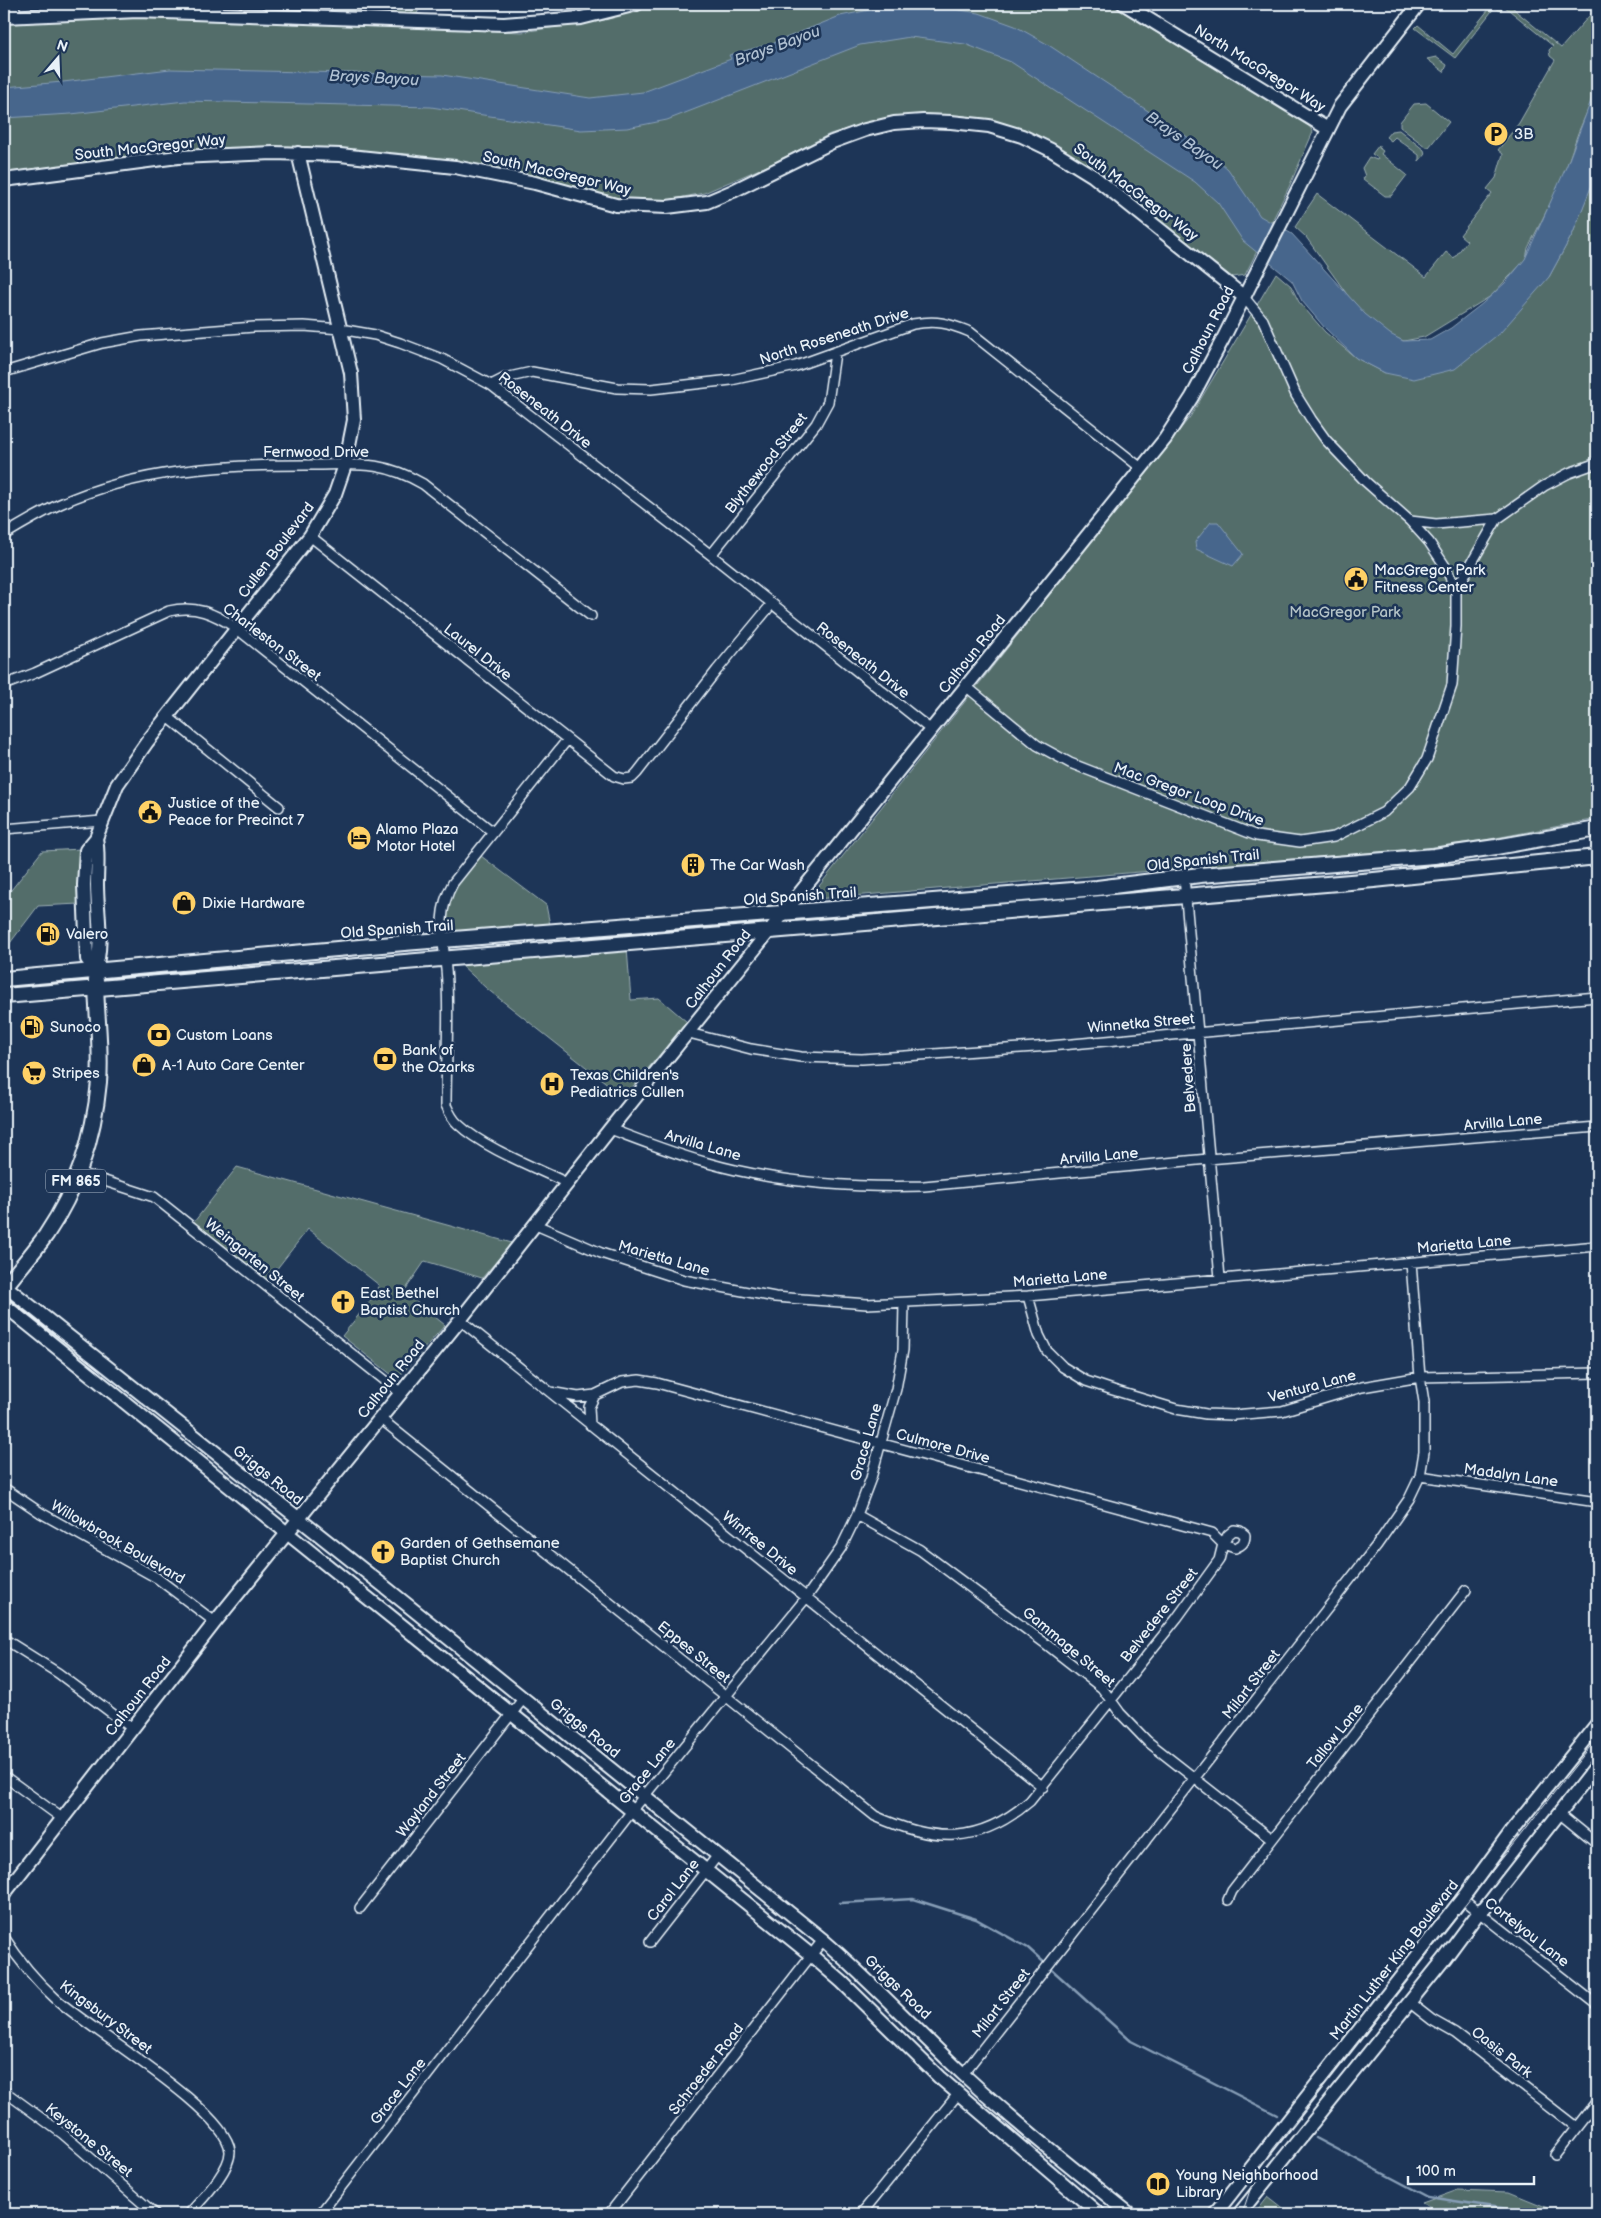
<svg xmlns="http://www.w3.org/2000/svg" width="1601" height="2218" viewBox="0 0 1601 2218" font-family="'Balsamiq Sans',sans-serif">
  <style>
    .green { fill: #526d6b; stroke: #9dafb2 }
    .water { fill: #46668c; stroke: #879eb7 }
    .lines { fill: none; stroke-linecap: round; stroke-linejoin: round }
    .stream { stroke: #879eb7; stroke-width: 2.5 }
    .street-casing { stroke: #e8f1f8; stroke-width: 12 }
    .secondary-casing { stroke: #e8f1f8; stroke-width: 16 }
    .primary-casing { stroke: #e8f1f8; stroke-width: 18 }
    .street { stroke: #1d3557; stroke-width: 9 }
    .secondary { stroke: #1d3557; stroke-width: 12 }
    .primary { stroke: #1d3557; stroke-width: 14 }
    .tram { stroke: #e8f1f8; stroke-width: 1 }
    .labels { text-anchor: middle; stroke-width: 5; stroke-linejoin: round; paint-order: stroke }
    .shield { fill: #1d3557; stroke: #abb9c8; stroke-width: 1 }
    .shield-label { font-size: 14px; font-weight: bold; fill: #e8f1f8 }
    .street-label { font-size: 15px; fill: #e8f1f8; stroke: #1d3557 }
    .poi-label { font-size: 15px; fill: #e8f1f8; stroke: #1d3557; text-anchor: start }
    .park-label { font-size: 15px; fill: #b4c3c7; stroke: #1d3557 }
    .water-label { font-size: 16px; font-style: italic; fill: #afc0d2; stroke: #1d3557 }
  </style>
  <rect width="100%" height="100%" fill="#1d3557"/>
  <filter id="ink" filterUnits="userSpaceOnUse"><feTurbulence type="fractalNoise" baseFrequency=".02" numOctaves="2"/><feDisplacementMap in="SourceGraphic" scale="10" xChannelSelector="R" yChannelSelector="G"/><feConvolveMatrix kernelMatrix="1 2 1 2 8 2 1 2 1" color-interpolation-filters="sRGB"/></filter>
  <g filter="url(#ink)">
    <path class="green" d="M 254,4 L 423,4 L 415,16 L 307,11 L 307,8 L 257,6 Z
      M 656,4 L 1110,4 L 1310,127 L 1313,132 L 1289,187 L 1245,275 L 1232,277 L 1088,165 L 1052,143 L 1012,127 L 964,116 L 916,115 L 881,119 L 830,134 L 769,165 L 704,193 L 663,201 L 617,198 L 514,172 L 409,154 L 337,149 L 257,147 L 162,153 L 4,174 L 4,24 L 112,18 L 182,18 L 522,32 L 604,20 Z
      M 1493,4 L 1510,4 L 1517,12 L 1561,48 L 1597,7 L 1597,89 L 1578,133 L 1562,180 L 1528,248 L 1526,259 L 1491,296 L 1424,337 L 1404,341 L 1381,332 L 1361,314 L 1306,237 L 1295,227 L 1317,194 L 1426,277 L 1446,252 L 1454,258 L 1467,241 L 1460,235 L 1492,193 L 1487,189 L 1496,178 L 1503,154 L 1498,150 L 1519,123 L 1555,60 L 1550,56 L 1549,50 L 1553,46 L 1504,6 L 1500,11 L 1495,7 L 1455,58 L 1415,28 L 1418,25 L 1453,54 Z
      M 1436,57 L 1447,65 L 1444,72 L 1427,59 Z
      M 1426,103 L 1449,122 L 1429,147 L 1426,147 L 1400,127 L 1400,122 L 1414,104 Z
      M 1399,130 L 1424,150 L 1425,154 L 1419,161 L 1419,155 L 1395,137 L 1391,141 L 1386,137 L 1391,131 Z
      M 1379,145 L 1379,148 L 1383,151 L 1381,154 L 1407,175 L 1391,196 L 1385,196 L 1363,179 L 1365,176 L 1362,168 L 1369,157 L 1377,160 L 1378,158 L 1372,154 Z
      M 1597,170 L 1597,819 L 1485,840 L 1427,848 L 816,899 L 812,895 L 1190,417 L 1276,273 L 1291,286 L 1299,302 L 1325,332 L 1356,358 L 1385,373 L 1549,277 L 1573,233 Z
      M 82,849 L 78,879 L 79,904 L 38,906 L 4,951 L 4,899 L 42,851 Z
      M 481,856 L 546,905 L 550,925 L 451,933 L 447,930 C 438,904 466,874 481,856 Z
      M 627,948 L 631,1000 L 659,998 L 687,1022 L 624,1097 L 486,988 L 459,963 Z
      M 237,1167 L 512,1243 L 482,1278 L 425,1261 L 404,1292 L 445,1325 L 397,1379 L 342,1336 L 369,1302 L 379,1285 L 308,1229 L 268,1280 L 194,1222 Z
      M 1458,2190 L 1509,2192 L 1563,2214 L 1440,2214 L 1422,2203 Z
      M 1268,2196 L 1291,2214 L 1254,2214 Z"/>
    <path class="water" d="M 889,6 L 934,6 L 979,13 L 1015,26 L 1047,44 L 1204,148 L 1228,169 L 1260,216 L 1292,234 L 1365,314 L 1390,334 L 1403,341 L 1430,340 L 1451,328 L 1483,303 L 1506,282 L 1525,259 L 1567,165 L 1592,98 L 1597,91 L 1597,172 L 1573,233 L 1549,277 L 1501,332 L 1455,369 L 1414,379 L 1385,373 L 1356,358 L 1324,327 L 1302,301 L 1292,281 L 1243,241 L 1218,203 L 1195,182 L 1011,62 L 965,44 L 910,37 L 860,45 L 667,120 L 627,128 L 581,130 L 431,107 L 185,101 L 71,114 L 4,118 L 4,87 L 63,82 L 170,69 L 442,75 L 590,98 L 643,92 L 731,59 L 729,55 L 771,44 L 840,16 Z
      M 1211,522 L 1218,522 L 1243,554 L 1233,566 L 1196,549 L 1195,542 Z"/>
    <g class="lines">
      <path class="stream" d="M 840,1903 L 913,1899 L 976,1919 L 1028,1948 L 1131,2041 L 1277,2115
        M 1316,2138 L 1428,2197 L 1520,2211 L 1526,2214"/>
      <defs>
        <path id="street" d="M 14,4 L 16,17
          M 4,372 L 102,343 L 141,336 L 254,327 L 304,326 L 340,329 L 375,335 L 400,343 L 442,359 L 491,385 L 711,555 L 931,730
          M 491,385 L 505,378 L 532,372 L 617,388 L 651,389 L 731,380 L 796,366 L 913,324 C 937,320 948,323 970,332 L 1141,468
          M 1410,521 L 1436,524 L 1497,519 L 1544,486 L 1569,473 L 1597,463
          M 4,535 C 22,524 41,513 60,504 C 138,469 223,465 306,465 C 354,465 380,459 423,484 L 591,616
          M 310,536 L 614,776 L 624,779 L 632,778 L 637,773 L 717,670 L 771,605
          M 711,555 L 816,424 L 828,402 L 835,353
          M 1456,590 L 1497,519
          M 4,685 L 35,673 L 169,611 C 195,605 214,613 236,628 L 493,832
          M 967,687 L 1037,745 L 1070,763 L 1257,836 L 1300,842 L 1334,837 L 1384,812 L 1410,787 L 1427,759 L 1452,685 L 1456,626 L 1456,590 L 1445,566 L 1429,542 L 1410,521 L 1366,482 L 1326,440 L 1311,419 L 1296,395 L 1263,320 L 1243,296
          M 168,717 L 279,807
          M 567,740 L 453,883 C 433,918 446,947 447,984 C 449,1024 446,1065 446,1105 C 449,1112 452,1119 458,1124 C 482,1147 536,1168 567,1183
          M 4,829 L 102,821
          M 1184,877 L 1220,1278
          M 689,1033 L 751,1049 L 801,1057 L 862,1059 L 1050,1046 L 1597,997
          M 610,1129 C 642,1141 674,1154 708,1163 C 778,1183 852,1188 924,1186 L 1208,1159 L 1597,1127
          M 80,1173 L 154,1197 L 401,1393
          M 536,1225 L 601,1253 L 684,1280 L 775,1297 L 867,1304 L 1028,1296 L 1597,1246
          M 1028,1296 L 1039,1335 L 1047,1351 L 1063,1367 L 1086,1381 L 1113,1390 L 1176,1409 L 1206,1414 L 1233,1415 L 1282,1411 L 1362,1387 L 1420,1377 L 1597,1373
          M 460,1320 L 1043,1787
          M 381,1419 L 875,1816 C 934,1843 979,1845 1030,1801 L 1177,1618 L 1219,1560 L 1223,1544 L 1228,1535 L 1234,1530 L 1240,1531 L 1245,1535 C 1245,1543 1242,1545 1235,1548 L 1223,1544 L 1212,1533 L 657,1383 L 639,1380 L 622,1382 L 595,1395 L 578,1397 L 550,1392
          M 590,1425 L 589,1407 L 595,1395
          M 1420,1476 L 1597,1502
          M 4,1488 L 41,1513 L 157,1578 L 215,1622
          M 857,1515 L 920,1550 L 1046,1644 L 1102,1688 L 1120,1713 L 1147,1741 L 1272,1839
          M 4,1639 L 58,1673 L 133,1729
          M 4,1776 L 63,1819
          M 1559,1813 L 1597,1844
          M 1462,1899 L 1597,2005
          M 1228,1900 L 1232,1891 L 1466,1590
          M 360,1908 L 523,1699
          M 4,1937 C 18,1959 35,1980 55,1998 C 87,2028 227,2110 230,2151 C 231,2170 201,2200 189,2214
          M 650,1942 L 718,1855
          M 1409,2002 L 1432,2020 L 1455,2033 L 1576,2127
          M 963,2074 L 1377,1545 L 1409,1499 L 1420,1476 L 1424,1452 L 1424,1402 L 1420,1377 L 1411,1263
          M 4,2091 L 63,2134 L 155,2214
          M 1555,2155 L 1597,2101
          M 320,2214 L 632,1811 L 806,1598 L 841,1548 L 857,1515 L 871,1478 L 896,1389 L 903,1350 L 904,1303
          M 609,2214 L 823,1940
          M 861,2214 L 958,2094"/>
        <path id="secondary" d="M 1124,4 L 1328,129
          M 4,17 L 138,11 L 504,24 L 581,18 L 637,4
          M 4,180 L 178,157 L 274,153 L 340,155 L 455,167 L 535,183 L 616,205 L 667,207 L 707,202 L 733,191 L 832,142 L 865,130 L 894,123 L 923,121 L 951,122 L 989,126 L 1022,136 L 1051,150 L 1093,176 L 1243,296
          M 95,970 L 87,959 L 84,885 L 86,850 L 96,838 L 117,785 L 147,742 L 310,536 L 335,494 L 345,465 L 354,420 L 351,373 L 298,153
          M 95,970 C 104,944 97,912 97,884 C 97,868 99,854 96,838
          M 4,1285 L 385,1587 L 823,1940 C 873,1983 916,2030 964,2075 C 1017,2124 1074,2169 1130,2214
          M 4,1305 L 811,1955 L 842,1982 L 939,2077 L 1099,2214
          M 4,1894 L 215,1622 L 460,1320 L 610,1129 L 1165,439 L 1192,397 L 1223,339 L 1340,106 L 1419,4
          M 1215,2214 L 1462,1899 L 1511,1832 L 1597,1724
          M 1239,2214 L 1445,1958 L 1479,1912 L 1485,1908 L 1597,1765"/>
        <path id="primary" d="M 4,979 L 404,943 L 1097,888 L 1200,875 L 1434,856 L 1496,847 L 1597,829
          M 4,996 L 1374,880 L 1597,857
          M 4,1288 C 18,1270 33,1253 46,1235 C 77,1189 94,1137 99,1082 C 102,1048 96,1013 96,980"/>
      </defs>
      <use href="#street" class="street-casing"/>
      <use href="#secondary" class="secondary-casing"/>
      <use href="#primary" class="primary-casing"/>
      <use href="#street" class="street"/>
      <use href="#secondary" class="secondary"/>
      <use href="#primary" class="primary"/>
      <path class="tram" d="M 1242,2214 L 1253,2181 L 1273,2149 L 1597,1738"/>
    </g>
  </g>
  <defs>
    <symbol id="parking-disc" viewBox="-11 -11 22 22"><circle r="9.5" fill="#ffd166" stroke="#1d3557"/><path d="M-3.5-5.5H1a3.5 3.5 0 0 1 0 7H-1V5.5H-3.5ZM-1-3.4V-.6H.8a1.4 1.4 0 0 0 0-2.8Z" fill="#111"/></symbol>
    <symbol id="civic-disc" viewBox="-11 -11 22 22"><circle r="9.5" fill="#ffd166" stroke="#1d3557"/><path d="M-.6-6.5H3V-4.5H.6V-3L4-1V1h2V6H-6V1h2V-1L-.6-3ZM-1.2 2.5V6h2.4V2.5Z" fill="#111"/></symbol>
    <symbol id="hotel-disc" viewBox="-11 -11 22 22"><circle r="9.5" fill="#ffd166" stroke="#1d3557"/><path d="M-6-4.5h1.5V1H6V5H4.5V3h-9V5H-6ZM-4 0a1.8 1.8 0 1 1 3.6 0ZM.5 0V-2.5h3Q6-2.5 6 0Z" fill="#111"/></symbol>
    <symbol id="building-disc" viewBox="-11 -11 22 22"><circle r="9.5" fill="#ffd166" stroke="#1d3557"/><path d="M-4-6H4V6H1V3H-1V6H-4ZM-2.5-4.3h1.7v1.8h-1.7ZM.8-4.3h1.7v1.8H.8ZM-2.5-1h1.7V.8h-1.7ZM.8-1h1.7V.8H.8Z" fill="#111"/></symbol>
    <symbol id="shop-disc" viewBox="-11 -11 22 22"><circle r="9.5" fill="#ffd166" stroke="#1d3557"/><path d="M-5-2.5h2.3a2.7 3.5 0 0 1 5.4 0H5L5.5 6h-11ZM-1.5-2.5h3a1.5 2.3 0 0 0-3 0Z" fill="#111"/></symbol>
    <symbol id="fuel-disc" viewBox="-11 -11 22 22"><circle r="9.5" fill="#ffd166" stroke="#1d3557"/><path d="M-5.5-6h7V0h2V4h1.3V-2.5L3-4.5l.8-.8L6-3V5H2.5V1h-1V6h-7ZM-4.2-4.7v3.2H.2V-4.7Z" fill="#111"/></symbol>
    <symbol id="bank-disc" viewBox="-11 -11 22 22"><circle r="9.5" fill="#ffd166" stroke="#1d3557"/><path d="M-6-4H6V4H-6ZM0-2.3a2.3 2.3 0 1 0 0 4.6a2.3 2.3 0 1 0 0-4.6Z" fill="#111"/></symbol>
    <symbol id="supermarket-disc" viewBox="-11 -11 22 22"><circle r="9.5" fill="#ffd166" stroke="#1d3557"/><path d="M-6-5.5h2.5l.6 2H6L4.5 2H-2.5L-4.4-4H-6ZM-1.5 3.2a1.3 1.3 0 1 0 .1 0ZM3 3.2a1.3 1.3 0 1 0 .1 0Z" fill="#111"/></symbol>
    <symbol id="hospital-disc" viewBox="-11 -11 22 22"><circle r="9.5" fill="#ffd166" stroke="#1d3557"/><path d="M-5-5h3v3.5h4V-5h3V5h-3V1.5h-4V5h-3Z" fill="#111"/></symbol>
    <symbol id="church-disc" viewBox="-11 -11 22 22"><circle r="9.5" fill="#ffd166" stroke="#1d3557"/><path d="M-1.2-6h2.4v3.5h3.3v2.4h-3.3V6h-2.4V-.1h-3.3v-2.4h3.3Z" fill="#111"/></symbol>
    <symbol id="library-disc" viewBox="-11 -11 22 22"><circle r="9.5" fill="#ffd166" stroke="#1d3557"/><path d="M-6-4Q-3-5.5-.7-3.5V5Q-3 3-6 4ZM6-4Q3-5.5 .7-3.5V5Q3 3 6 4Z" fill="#111"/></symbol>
  </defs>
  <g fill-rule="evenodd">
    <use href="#parking-disc" x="1482" y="120" width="28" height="28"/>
    <use href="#civic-disc" x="1342" y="565" width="28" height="28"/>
    <use href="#civic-disc" x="136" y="798" width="28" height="28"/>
    <use href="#hotel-disc" x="345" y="824" width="28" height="28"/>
    <use href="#building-disc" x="679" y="851" width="28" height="28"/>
    <use href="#shop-disc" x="170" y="889" width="28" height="28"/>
    <use href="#fuel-disc" x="34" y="920" width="28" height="28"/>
    <use href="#fuel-disc" x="18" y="1013" width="28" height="28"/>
    <use href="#bank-disc" x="145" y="1021" width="28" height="28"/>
    <use href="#bank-disc" x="371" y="1045" width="28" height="28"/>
    <use href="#shop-disc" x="130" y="1051" width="28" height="28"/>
    <use href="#supermarket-disc" x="20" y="1059" width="28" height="28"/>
    <use href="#hospital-disc" x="538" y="1070" width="28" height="28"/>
    <use href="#church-disc" x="329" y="1288" width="28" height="28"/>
    <use href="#church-disc" x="369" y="1538" width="28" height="28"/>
    <use href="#library-disc" x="1144" y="2170" width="28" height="28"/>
  </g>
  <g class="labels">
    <rect class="shield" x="46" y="1169.5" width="60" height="23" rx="4"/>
    <g class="shield-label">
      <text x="76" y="1186">FM 865</text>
    </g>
    <g class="street-label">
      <text transform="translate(1260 68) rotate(32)" y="5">North MacGregor Way</text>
      <text transform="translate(150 147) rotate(-6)" y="5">South MacGregor Way</text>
      <text transform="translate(557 173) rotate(13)" y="5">South MacGregor Way</text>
      <text transform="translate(1136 192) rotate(37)" y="5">South MacGregor Way</text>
      <text transform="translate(1208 330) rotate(-63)" y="5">Calhoun Road</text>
      <text transform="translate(834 336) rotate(-18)" y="5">North Roseneath Drive</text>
      <text transform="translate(545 410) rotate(38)" y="5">Roseneath Drive</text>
      <text x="316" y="457">Fernwood Drive</text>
      <text transform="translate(766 463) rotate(-52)" y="5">Blythewood Street</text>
      <text transform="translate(276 550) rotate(-53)" y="5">Cullen Boulevard</text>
      <text transform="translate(272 642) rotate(37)" y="5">Charleston Street</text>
      <text transform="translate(478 652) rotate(38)" y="5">Laurel Drive</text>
      <text transform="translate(972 654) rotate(-51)" y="5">Calhoun Road</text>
      <text transform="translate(863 660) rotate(38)" y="5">Roseneath Drive</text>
      <text transform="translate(1189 794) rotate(20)" y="5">Mac Gregor Loop Drive</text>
      <text transform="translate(1203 860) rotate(-6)" y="5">Old Spanish Trail</text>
      <text transform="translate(800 896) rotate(-4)" y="5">Old Spanish Trail</text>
      <text transform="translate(397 929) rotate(-4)" y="5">Old Spanish Trail</text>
      <text transform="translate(718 969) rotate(-52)" y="5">Calhoun Road</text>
      <text transform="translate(1141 1023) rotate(-5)" y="5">Winnetka Street</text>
      <text transform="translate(1188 1078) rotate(-94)" y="5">Belvedere</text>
      <text transform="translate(1503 1122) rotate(-5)" y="5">Arvilla Lane</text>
      <text transform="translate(703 1145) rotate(16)" y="5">Arvilla Lane</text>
      <text transform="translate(1099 1156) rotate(-5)" y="5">Arvilla Lane</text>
      <text transform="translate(1464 1244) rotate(-5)" y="5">Marietta Lane</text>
      <text transform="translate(664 1258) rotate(16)" y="5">Marietta Lane</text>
      <text transform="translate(255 1260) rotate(39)" y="5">Weingarten Street</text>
      <text transform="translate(1060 1278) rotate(-5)" y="5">Marietta Lane</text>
      <text transform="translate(391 1379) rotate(-51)" y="5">Calhoun Road</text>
      <text transform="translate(1312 1386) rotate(-15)" y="5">Ventura Lane</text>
      <text transform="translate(866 1442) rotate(-74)" y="5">Grace Lane</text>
      <text transform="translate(943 1446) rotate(15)" y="5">Culmore Drive</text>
      <text transform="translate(268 1475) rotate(39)" y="5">Griggs Road</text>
      <text transform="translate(1511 1475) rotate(8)" y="5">Madalyn Lane</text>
      <text transform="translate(118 1542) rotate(30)" y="5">Willowbrook Boulevard</text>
      <text transform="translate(760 1543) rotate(39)" y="5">Winfree Drive</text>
      <text transform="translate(1159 1615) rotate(-52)" y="5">Belvedere Street</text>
      <text transform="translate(1069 1647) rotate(40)" y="5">Gammage Street</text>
      <text transform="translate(694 1652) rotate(39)" y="5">Eppes Street</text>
      <text transform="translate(1251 1684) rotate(-52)" y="5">Milart Street</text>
      <text transform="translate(138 1696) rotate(-52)" y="5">Calhoun Road</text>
      <text transform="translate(585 1728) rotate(39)" y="5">Griggs Road</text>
      <text transform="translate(1335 1736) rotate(-51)" y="5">Tallow Lane</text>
      <text transform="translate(647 1771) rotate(-51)" y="5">Grace Lane</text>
      <text transform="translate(431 1795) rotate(-52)" y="5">Wayland Street</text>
      <text transform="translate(673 1890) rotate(-52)" y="5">Carol Lane</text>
      <text transform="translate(1527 1932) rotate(38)" y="5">Cortelyou Lane</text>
      <text transform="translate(1394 1960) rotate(-52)" y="5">Martin Luther King Boulevard</text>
      <text transform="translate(898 1987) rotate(44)" y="5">Griggs Road</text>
      <text transform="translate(1001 2003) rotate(-52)" y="5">Milart Street</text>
      <text transform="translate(106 2017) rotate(37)" y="5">Kingsbury Street</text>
      <text transform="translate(1502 2052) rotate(38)" y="5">Oasis Park</text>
      <text transform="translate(706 2069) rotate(-52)" y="5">Schroeder Road</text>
      <text transform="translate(398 2091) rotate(-52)" y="5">Grace Lane</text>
      <text transform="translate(89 2140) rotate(39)" y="5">Keystone Street</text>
    </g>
    <g class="poi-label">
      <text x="1514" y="139">3B</text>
      <text x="1374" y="575">MacGregor Park<tspan x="1374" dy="17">Fitness Center</tspan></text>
      <text x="168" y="808">Justice of the<tspan x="168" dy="17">Peace for Precinct 7</tspan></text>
      <text x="376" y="834">Alamo Plaza<tspan x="376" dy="17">Motor Hotel</tspan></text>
      <text x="710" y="870">The Car Wash</text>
      <text x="202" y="908">Dixie Hardware</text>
      <text x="66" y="939">Valero</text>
      <text x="50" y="1032">Sunoco</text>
      <text x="176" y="1040">Custom Loans</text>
      <text x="402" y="1055">Bank of<tspan x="402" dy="17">the Ozarks</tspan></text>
      <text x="162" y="1070">A-1 Auto Care Center</text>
      <text x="52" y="1078">Stripes</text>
      <text x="570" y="1080">Texas Children's<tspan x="570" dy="17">Pediatrics Cullen</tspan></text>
      <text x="360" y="1298">East Bethel<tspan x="360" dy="17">Baptist Church</tspan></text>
      <text x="400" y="1548">Garden of Gethsemane<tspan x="400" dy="17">Baptist Church</tspan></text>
      <text x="1176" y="2180">Young Neighborhood<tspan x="1176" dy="17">Library</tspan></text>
    </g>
    <g class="park-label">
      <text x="1345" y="617">MacGregor Park</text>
    </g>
    <g class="water-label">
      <text transform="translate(777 45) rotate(-20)" y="6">Brays Bayou</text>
      <text transform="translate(374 77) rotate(3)" y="6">Brays Bayou</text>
      <text transform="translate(1185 140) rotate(35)" y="6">Brays Bayou</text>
    </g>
  </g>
  <rect width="1601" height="2218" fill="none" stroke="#1d3557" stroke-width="20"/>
  <rect x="10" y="10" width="1581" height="2198" fill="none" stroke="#e8f1f8" stroke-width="2" filter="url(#ink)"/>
  <g transform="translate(58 58) rotate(19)" stroke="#1d3557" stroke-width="4" paint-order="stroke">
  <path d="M0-4L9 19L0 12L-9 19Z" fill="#e8f1f8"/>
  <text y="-8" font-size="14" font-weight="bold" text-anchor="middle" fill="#e8f1f8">N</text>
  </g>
  <path d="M1408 2176v8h126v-8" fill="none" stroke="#e8f1f8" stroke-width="2.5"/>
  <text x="1416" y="2176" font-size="15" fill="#e8f1f8" stroke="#1d3557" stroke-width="4" paint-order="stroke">100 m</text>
</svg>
